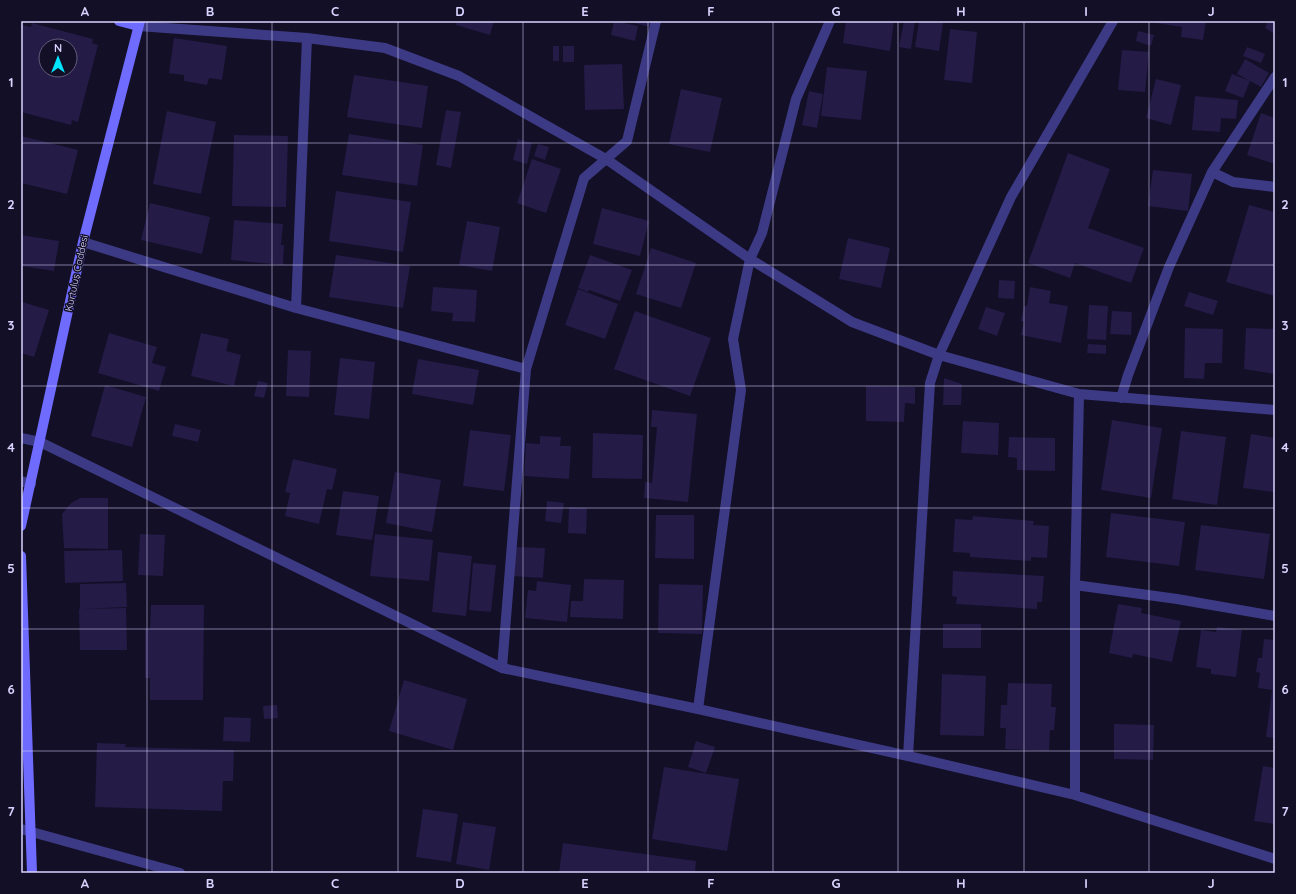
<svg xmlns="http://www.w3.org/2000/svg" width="1296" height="894" viewBox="0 0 1296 894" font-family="Quicksand,sans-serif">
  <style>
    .building { fill: #241b47; fill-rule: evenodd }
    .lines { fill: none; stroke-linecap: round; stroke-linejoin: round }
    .street { stroke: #3d3a85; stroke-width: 10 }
    .secondary { stroke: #6f6bff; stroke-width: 10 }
    .grid { fill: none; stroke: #d9d4ff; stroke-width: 1; stroke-opacity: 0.55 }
    .labels { text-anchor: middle; stroke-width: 3; stroke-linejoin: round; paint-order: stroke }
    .street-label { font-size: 10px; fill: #d9d4ff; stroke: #130f26 }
    .neatline { fill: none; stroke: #d9d4ff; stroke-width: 1.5 }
    .grid-label { font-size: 13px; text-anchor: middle; font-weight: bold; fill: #d9d4ff }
  </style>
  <rect width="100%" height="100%" fill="#130f26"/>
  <path class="building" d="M 457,21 L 494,21 L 490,35 L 456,25 Z
    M 614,21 L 638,26 L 635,41 L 611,35 Z
    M 625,21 L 653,21 L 651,27 Z
    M 846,21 L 894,21 L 890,51 L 843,43 Z
    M 904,21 L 915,21 L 911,49 L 899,47 Z
    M 919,21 L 943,23 L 939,51 L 915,47 Z
    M 1156,21 L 1206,21 L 1203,40 L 1181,37 L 1182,27 L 1156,23 Z
    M 1268,21 L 1275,21 L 1275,34 L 1265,28 Z
    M 32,23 L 93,39 L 92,43 L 98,45 L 78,122 L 72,120 L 71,125 L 21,112 L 21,29 L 22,25 L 31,27 ZM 46,46 L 70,46 L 70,70 L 46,70 Z
    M 950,29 L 977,32 L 972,83 L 944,80 Z
    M 1138,31 L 1154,35 L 1151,46 L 1136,41 Z
    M 174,38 L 227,46 L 222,80 L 209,78 L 207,85 L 184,81 L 184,75 L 169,73 Z
    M 553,46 L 559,46 L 559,61 L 553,61 Z
    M 563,46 L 574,46 L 574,62 L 563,62 Z
    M 1247,47 L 1265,54 L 1261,63 L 1243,56 Z
    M 1122,50 L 1149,52 L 1145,92 L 1118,90 Z
    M 1245,59 L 1269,73 L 1261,87 L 1237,74 Z
    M 622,64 L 624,109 L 585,110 L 584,65 Z
    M 827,67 L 867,71 L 861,120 L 821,116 Z
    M 1232,74 L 1250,81 L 1243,98 L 1225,91 Z
    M 354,75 L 428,86 L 422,128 L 347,117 Z
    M 1156,79 L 1181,85 L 1171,125 L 1146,118 Z
    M 681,89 L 722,98 L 710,152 L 669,144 Z
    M 809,91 L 823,94 L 817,128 L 802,125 Z
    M 1195,96 L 1238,100 L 1236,119 L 1221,118 L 1220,132 L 1192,130 Z
    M 446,110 L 461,112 L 451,168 L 436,165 Z
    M 167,111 L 216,122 L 201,194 L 153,184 Z
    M 1261,113 L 1275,118 L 1275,164 L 1247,155 Z
    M 349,134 L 423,145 L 417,186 L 342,175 Z
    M 234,135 L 288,136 L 286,207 L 232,206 Z
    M 21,136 L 78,150 L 67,194 L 21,183 Z
    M 518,139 L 532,143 L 527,164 L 513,160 Z
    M 538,144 L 549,147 L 545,160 L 534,156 Z
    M 1068,153 L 1110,169 L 1088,228 L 1144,248 L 1131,283 L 1075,263 L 1070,278 L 1028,263 Z
    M 532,159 L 561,169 L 546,213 L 517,203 Z
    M 1153,170 L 1192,174 L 1188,211 L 1148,206 Z
    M 336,191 L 411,202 L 403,252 L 329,241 Z
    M 150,203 L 210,217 L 202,254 L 141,240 Z
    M 1249,205 L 1275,212 L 1275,296 L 1226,282 Z
    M 602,208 L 649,221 L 640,256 L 593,244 Z
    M 234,220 L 283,224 L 281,245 L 284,245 L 283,265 L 231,260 Z
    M 467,221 L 500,227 L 492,271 L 459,265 Z
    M 21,235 L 59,241 L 54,271 L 21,266 Z
    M 848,238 L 890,248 L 881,288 L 839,279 Z
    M 651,248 L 696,263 L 681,308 L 636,294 Z
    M 336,255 L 410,266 L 403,308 L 329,297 Z
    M 590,255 L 632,270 L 620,301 L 589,290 L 588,292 L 578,288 Z
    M 999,280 L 1015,281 L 1014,299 L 998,298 Z
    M 433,287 L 477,290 L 475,322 L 452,321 L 453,313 L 431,311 Z
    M 1030,287 L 1051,291 L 1049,303 L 1068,306 L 1061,343 L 1021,335 L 1024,322 L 1021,321 L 1024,306 L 1027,306 Z
    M 578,289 L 618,304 L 605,339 L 565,325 Z
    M 1189,292 L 1218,301 L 1213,315 L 1184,306 Z
    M 22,302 L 49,310 L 34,357 L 21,353 Z
    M 1089,305 L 1108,306 L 1106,340 L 1087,339 Z
    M 986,307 L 1005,313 L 997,336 L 978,329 Z
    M 635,311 L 711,338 L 690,396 L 614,369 Z
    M 1112,311 L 1132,312 L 1131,335 L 1110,334 Z
    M 1185,328 L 1223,329 L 1222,363 L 1205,363 L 1204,379 L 1184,378 Z
    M 1246,328 L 1275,329 L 1275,374 L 1244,369 Z
    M 109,333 L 157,347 L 152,363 L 166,367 L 159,391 L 98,373 Z
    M 201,333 L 229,339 L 226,351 L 241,355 L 234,386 L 191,376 Z
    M 1088,344 L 1106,345 L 1106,354 L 1087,353 Z
    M 288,350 L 311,351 L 309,397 L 286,396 Z
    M 340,358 L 375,362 L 369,419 L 334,415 Z
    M 418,359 L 479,370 L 473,405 L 412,394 Z
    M 944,378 L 962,384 L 961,405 L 943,405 Z
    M 258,381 L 268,383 L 264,398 L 254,396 Z
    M 105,385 L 146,397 L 132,447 L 91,436 Z
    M 866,386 L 915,387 L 915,404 L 905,403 L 904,422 L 866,421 Z
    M 652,410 L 697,414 L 688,502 L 644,498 L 645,482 L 652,483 L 657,427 L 651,427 Z
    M 1112,420 L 1162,428 L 1151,498 L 1101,490 Z
    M 963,421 L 999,423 L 998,455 L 961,453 Z
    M 175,424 L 201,430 L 198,442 L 172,436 Z
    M 470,430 L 511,435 L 504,491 L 463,486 Z
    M 1181,431 L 1226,437 L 1217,505 L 1172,499 Z
    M 593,433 L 643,435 L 642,479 L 592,478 Z
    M 1251,434 L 1275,438 L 1275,492 L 1243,488 Z
    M 540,436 L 561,437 L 560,446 L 571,446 L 569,479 L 524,476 L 526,443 L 540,444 Z
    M 1009,437 L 1055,438 L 1055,471 L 1017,470 L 1017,458 L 1008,457 Z
    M 293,459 L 337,469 L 332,490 L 327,489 L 319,524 L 285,516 L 290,493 L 285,492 Z
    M 395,472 L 441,480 L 432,532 L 386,523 Z
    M 343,491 L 379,496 L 372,540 L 336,535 Z
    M 80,498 L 108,498 L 108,549 L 64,548 L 62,514 L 71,503 Z
    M 547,501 L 564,503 L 561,523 L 545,521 Z
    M 569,507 L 587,508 L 586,534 L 568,533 Z
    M 1111,513 L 1185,522 L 1179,566 L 1106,557 Z
    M 656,515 L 694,515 L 694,559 L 655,558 Z
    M 973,516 L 1034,521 L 1033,525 L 1049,526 L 1047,558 L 1031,557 L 1031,561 L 970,557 L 970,553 L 953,552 L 955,519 L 972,520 Z
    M 1201,525 L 1270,534 L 1264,579 L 1195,570 Z
    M 140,534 L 165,535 L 163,576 L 138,575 Z
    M 375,534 L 433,540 L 429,581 L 370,576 Z
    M 514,547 L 545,548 L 543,578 L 512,576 Z
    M 122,550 L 123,581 L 65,583 L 64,551 Z
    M 438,552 L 472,556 L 466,616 L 432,612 Z
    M 473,563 L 496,565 L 491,612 L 469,610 Z
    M 953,571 L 1044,576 L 1042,602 L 1037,602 L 1037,609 L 956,604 L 957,597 L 952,596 Z
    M 584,579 L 624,580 L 623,619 L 570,617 L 571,601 L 583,601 Z
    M 537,581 L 571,585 L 567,622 L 525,618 L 528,590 L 536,591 Z
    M 126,583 L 127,607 L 80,609 L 80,584 Z
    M 659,584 L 703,585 L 702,634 L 658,633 Z
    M 1118,604 L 1142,608 L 1141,613 L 1181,621 L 1172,662 L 1133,654 L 1132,658 L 1109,653 Z
    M 151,605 L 204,605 L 203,700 L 150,700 L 150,678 L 145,678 L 145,629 L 150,629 Z
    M 126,608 L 127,650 L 80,650 L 79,609 Z
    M 943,624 L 981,624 L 981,648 L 943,648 Z
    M 1217,627 L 1242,630 L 1236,677 L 1211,674 L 1211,669 L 1196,667 L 1201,630 L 1216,632 Z
    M 1264,639 L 1275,640 L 1275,738 L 1266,737 L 1272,690 L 1258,688 L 1260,673 L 1256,672 L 1258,658 L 1262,658 Z
    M 942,674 L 986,676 L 984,736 L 940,735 Z
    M 404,680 L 467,699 L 453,750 L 389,731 Z
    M 1008,683 L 1052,684 L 1051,707 L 1056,707 L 1054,730 L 1050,730 L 1049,751 L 1005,749 L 1006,728 L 1000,728 L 1001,705 L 1007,705 Z
    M 277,705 L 278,718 L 264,719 L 263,706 Z
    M 224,717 L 251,718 L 250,742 L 223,741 Z
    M 1114,724 L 1154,725 L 1153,760 L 1114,759 Z
    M 696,741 L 715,747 L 706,773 L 688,767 Z
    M 97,743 L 126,744 L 125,747 L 234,750 L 233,781 L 223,781 L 222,811 L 95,807 Z
    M 1263,766 L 1275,768 L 1275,824 L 1254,821 Z
    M 664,767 L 739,779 L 727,851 L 652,839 Z
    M 423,809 L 458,814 L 451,862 L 416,857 Z
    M 463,822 L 496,827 L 489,870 L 456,864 Z
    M 563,843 L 696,861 L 695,873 L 559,873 Z"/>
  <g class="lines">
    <path class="street" d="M 138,26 L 307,38 L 385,48 L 459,76 L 606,159 L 750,259 L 852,322 L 939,355 L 1079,394 L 1275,410
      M 1212,172 L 1233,182 L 1275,187
      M 83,242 L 296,308 L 526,369
      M 296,308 L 307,38
      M 1121,398 L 1128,375 L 1169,267 L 1212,172 L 1275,77
      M 21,438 L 40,442 L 502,668 L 698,709 L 908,756 L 1075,795 L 1275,859
      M 21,481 L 31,484
      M 1075,585 L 1177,599 L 1275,616
      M 502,668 L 526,369 L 584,178 L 627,141 L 656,21
      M 698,709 L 741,390 L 733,339 L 750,259 L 762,233 L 796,99 L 830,21
      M 908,756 L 930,383 L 939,355 L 1011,197 L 1113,21
      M 1075,795 L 1075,585 L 1079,394
      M 21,829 L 180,873"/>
    <path class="secondary" d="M 119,21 L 138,26
      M 21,526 L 83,242 L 140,21
      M 21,556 L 32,873"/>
  </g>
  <path class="grid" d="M 147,21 L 147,873M 272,21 L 272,873M 398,21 L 398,873M 523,21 L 523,873M 648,21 L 648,873M 773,21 L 773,873M 898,21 L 898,873M 1024,21 L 1024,873M 1149,21 L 1149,873M 21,143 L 1275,143M 21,265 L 1275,265M 21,386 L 1275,386M 21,508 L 1275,508M 21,629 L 1275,629M 21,751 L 1275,751"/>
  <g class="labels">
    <g class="street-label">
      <text transform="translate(76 273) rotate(-78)" y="4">Kurtuluş Caddesi</text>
    </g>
  </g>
  <rect width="1296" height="894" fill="none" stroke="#130f26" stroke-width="44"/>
  <g transform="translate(58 58)"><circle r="19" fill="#130f26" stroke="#625e7d"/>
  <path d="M0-3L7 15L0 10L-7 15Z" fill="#00e5ff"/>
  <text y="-6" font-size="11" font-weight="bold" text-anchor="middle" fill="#d9d4ff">N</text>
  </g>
  <rect x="22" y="22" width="1252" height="850" class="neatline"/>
  <g class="grid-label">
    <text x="85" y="16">A</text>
    <text x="210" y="16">B</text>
    <text x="335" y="16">C</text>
    <text x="460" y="16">D</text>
    <text x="585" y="16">E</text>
    <text x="711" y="16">F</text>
    <text x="836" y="16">G</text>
    <text x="961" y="16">H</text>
    <text x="1086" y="16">I</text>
    <text x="1211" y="16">J</text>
    <text x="11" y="87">1</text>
    <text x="1285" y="87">1</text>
    <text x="11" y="209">2</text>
    <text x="1285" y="209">2</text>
    <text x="11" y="330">3</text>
    <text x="1285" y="330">3</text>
    <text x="11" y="452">4</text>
    <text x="1285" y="452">4</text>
    <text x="11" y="573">5</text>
    <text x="1285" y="573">5</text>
    <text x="11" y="694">6</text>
    <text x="1285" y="694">6</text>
    <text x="11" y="816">7</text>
    <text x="1285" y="816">7</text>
    <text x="85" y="888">A</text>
    <text x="210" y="888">B</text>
    <text x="335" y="888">C</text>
    <text x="460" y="888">D</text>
    <text x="585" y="888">E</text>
    <text x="711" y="888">F</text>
    <text x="836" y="888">G</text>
    <text x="961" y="888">H</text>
    <text x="1086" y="888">I</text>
    <text x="1211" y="888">J</text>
  </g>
</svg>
